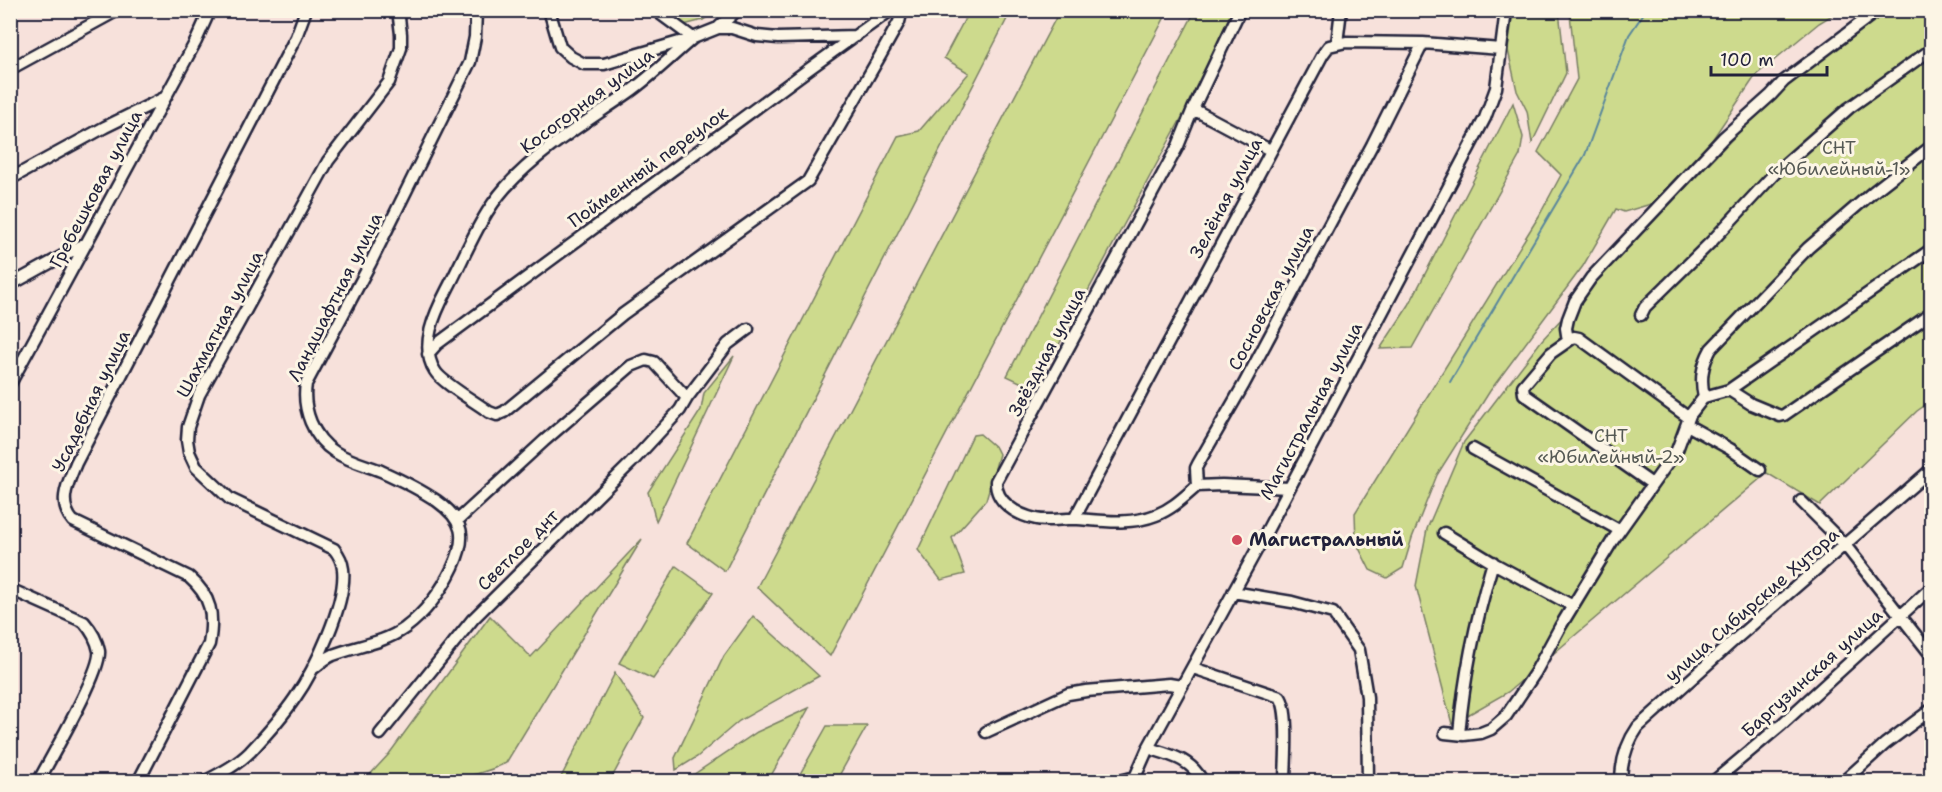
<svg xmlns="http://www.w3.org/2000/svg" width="1942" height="792" viewBox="0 0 1942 792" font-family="'Shantell Sans',sans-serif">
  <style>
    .green { fill: #cdda8d; stroke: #787e64; stroke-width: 1.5 }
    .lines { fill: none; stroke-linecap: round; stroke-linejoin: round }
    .stream { stroke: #59869c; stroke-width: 2 }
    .minor-casing { stroke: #22223b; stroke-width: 15 }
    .minor { stroke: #fcf5e5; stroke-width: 10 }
    .poi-dot { fill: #d1495b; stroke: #fcf5e5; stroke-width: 2 }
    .labels { text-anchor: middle; stroke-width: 6; stroke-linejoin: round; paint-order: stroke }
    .street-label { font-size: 18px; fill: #22223b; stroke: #fcf5e5 }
    .park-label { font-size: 18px; fill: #555954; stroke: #fcf5e5 }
    .poi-label { font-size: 18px; font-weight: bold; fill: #22223b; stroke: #fcf5e5; text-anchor: start }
  </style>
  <rect width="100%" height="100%" fill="#f7e1db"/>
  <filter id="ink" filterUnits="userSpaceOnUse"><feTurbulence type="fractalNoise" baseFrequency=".0167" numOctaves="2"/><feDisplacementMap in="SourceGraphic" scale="12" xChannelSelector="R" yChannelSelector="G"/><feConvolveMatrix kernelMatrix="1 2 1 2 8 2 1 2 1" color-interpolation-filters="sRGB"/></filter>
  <g filter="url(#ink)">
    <path class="green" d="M 1060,10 L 1168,11 L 830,656 L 757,587 Z
      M 1582,10 L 1839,11 L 1819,23 L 1756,75 L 1712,140 L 1651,204 L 1624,212 L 1616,209 L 1583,266 L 1490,391 L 1437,475 L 1412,538 L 1403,568 L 1387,578 L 1370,570 L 1356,542 L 1355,513 L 1539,216 L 1561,175 L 1538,152 L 1577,79 L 1570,14 Z
      M 677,11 L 716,11 L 703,20 L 684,25 L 677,18 Z
      M 969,11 L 1011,11 L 725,571 L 687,543 L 898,136 L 919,131 L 969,73 L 944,58 Z
      M 1195,11 L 1232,11 L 1189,104 L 1035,389 L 1007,376 Z
      M 1513,11 L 1559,11 L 1566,73 L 1532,143 L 1527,111 L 1517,91 L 1508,50 Z
      M 1886,11 L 1931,11 L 1931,401 L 1917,411 L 1820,505 L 1767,473 L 1508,692 L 1452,724 L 1416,586 L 1427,529 L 1464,442 L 1542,340 L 1588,290 L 1779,90 Z
      M 1513,103 L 1523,137 L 1520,155 L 1412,348 L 1380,349 L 1409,305 Z
      M 734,356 L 656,521 L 648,492 L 701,410 L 704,393 Z
      M 980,434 L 996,448 L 999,454 L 986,500 L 952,538 L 965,574 L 941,580 L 918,550 L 973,435 Z
      M 642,539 L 506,763 C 462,785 412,782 364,781 L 389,754 L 490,616 L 531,657 Z
      M 676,566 L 713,593 L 653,679 L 619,663 Z
      M 753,616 L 819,676 L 739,721 L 697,757 L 676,770 L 675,758 L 724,656 Z
      M 615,673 L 644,718 L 610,781 L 559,781 Z
      M 809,708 L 768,781 L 684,781 L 757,732 Z
      M 827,726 L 867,726 L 836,781 L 796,781 Z"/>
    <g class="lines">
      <path class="stream" d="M 1450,382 L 1585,155 L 1629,35 L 1646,10"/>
      <defs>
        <path id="minor" d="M 549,10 L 560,47 L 571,57 L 584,64 L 604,64 L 693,38 L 718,28 L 732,28 L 757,36 L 778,38 L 856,36
          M 655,10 L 693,38 C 672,56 651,77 628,93 C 585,123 540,149 505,188 C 480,216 465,256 447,290 C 435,313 419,346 435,371 C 441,382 477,403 489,412 L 497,415 L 504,412 L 623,314 L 808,181 L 880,56 L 899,22 L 902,10
          M 718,28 L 737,10
          M 1337,43 L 1341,10
          M 10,69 L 118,10
          M 1193,109 L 1240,10
          M 10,179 L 105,127 L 164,98
          M 10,285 L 86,243
          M 1641,315 L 1645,307 L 1712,241 L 1776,172 L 1849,108 L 1932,49
          M 1568,341 L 1566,328 L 1568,319 L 1575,301 L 1591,278 L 1724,137 L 1771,95 L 1784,81 L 1878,10
          M 428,354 L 437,344 L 809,69 L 891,10
          M 10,384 L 196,41 L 210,10
          M 1729,390 L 1751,404 L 1780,416 L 1784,415 L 1932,313
          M 1704,397 C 1700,379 1702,365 1711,349 L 1808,248 L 1873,192 L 1932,146
          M 1687,425 L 1730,449 L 1760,470
          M 1473,449 L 1619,530
          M 1652,484 L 1524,394 L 1523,386 L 1551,353 L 1574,337 L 1579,338 L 1689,418
          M 1197,486 C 1184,497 1172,509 1156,515 C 1131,525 1103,521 1078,519 C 1064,518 1049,522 1036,519 C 1017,515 995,502 996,481 L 1178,146 L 1193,109 L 1270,150
          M 1289,488 L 1222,485 L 1197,486 L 1196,468 L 1198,464 L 1244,384 L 1372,145 L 1423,43
          M 1801,501 L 1845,545 L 1932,656
          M 1074,519 L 1323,54 L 1329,46 L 1346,42 L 1423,43 L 1501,49
          M 458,520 L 544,441 L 631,366 L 646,360 L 654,362 L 687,398 L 728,344 L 748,329
          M 1444,533 L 1495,564 L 1573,606
          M 10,589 L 84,622 C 91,630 97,640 99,651 C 102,671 50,759 38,782
          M 1233,592 L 1292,602 L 1333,613 L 1359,650 L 1367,697 L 1368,782
          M 314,668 C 320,663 326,658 333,655 C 357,646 384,643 405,628 C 425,613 442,590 453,567 C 467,537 464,520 437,501 C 418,488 401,480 381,471 C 365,465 349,461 335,452 C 313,438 302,409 306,384 L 370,264 L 470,62 L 475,37 L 476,10
          M 1193,668 L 1280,697 C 1290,711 1285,762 1285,782
          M 986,732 L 1068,694 L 1086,691 L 1169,684 L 1181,686
          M 1445,733 L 1464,735 L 1481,733 L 1491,729 L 1506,716 L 1535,673 L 1560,627 L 1613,540 L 1677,450 L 1690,415 L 1704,397 L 1729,390 L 1932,249
          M 380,734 L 473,619 L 631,463 L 680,410 L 687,398
          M 1459,734 C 1464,676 1476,619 1493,562
          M 1148,748 C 1171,755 1191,759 1203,782
          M 138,782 L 209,644 C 214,615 212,597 189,577 L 73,521 C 57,503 68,483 76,463 L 296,37 L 306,10
          M 204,782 C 221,773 237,765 250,752 C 266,735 282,717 295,698 C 314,671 347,603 343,569 C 342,561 339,555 334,549 L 230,499 L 196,467 L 189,452 L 187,440 L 188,427 L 199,395 L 328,161 L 389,82 L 401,48 L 401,34 L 398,10
          M 1117,782 L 1135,777
          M 1133,782 L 1148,748 L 1262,540 L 1485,118 L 1496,88 L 1506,10
          M 1621,782 C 1621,761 1626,744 1638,727 L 1731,643 L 1932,469
          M 1713,782 L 1781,725 L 1932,587
          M 1843,782 L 1885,744 L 1932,709"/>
      </defs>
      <use href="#minor" class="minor-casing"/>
      <use href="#minor" class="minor"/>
    </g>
  </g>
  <circle class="poi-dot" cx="1237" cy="540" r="6"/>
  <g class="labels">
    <g class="street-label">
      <text transform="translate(587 101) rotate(-37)" y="6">Косогорная улица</text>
      <text transform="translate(648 167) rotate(-36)" y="6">Пойменный переулок</text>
      <text transform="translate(96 189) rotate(-62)" y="6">Гребешковая улица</text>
      <text transform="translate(1226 198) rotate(-62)" y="6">Зелёная улица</text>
      <text transform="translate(335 297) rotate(-63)" y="6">Ландшафтная улица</text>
      <text transform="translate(1271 298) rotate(-62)" y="6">Сосновская улица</text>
      <text transform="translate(220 324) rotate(-62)" y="6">Шахматная улица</text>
      <text transform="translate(1047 352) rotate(-62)" y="6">Звёздная улица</text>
      <text transform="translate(91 401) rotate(-64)" y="6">Усадебная улица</text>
      <text transform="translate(1311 411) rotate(-62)" y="6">Магистральная улица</text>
      <text transform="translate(518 550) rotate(-45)" y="6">Светлое днт</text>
      <text transform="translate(1752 605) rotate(-41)" y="6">улица Сибирские Хутора</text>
      <text transform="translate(1812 673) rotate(-42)" y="6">Баргузинская улица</text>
    </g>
    <g class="park-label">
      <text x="1839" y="154">СНТ<tspan x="1839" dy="21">«Юбилейный-1»</tspan></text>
      <text x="1611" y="442">СНТ<tspan x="1611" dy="21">«Юбилейный-2»</tspan></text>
    </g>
    <g class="poi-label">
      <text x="1249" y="546">Магистральный</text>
    </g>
  </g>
  <rect width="1942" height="792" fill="none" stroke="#fcf5e5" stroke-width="36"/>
  <rect x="18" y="18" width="1906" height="756" fill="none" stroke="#22223b" stroke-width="2" filter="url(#ink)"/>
  <path d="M1711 66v9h116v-9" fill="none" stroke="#22223b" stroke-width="3"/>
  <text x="1720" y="66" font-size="18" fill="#22223b" stroke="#fcf5e5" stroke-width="4.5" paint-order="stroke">100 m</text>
</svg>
